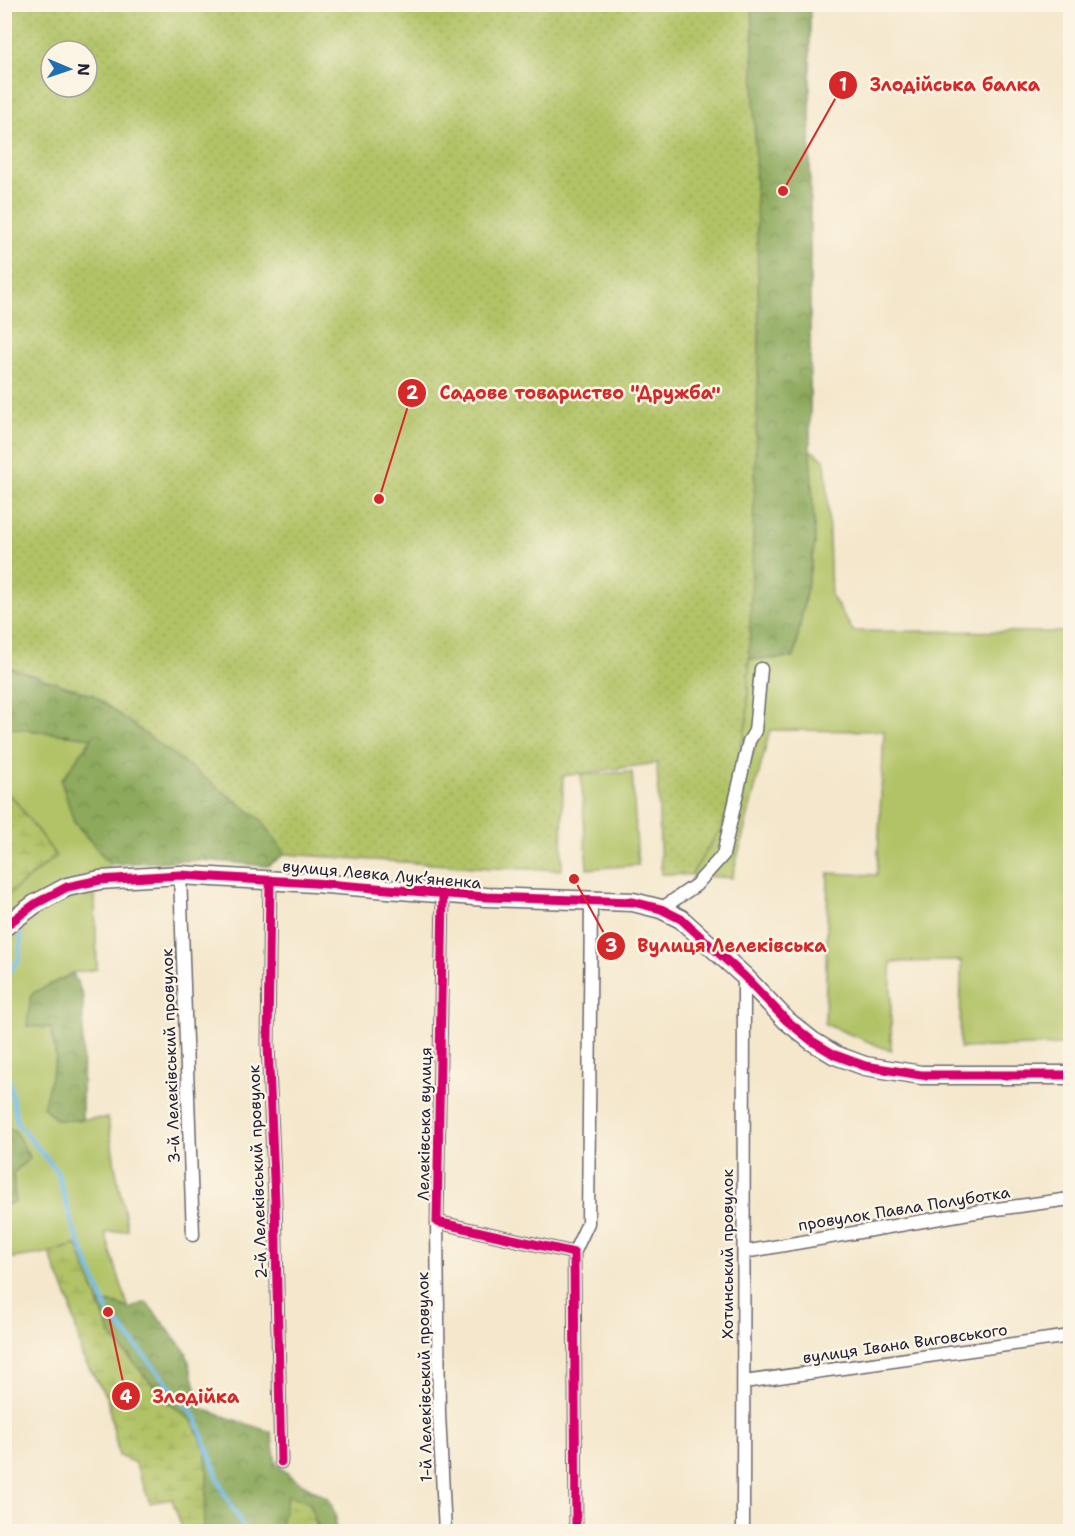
<svg xmlns="http://www.w3.org/2000/svg" width="1075" height="1536" viewBox="0 0 1075 1536" font-family="'Shantell Sans',sans-serif">
  <style>
    .green { fill: #b1c366; stroke: #6a7250; stroke-width: 1.5 }
    .forest { fill: url(#forest-crowns); stroke: #57664b; stroke-width: 1.5 }
    .wetland { fill: url(#wetland-marsh); stroke: #6a7250; stroke-width: 1.5 }
    .garden { fill: url(#garden-dots); stroke: #6a7250; stroke-width: 1.5; fill-rule: evenodd }
    .lines { fill: none; stroke-linecap: round; stroke-linejoin: round }
    .stream { stroke: #73bcec; stroke-width: 4.5 }
    .street-casing { stroke: #6c676e; stroke-width: 15 }
    .secondary-casing { stroke: #6c676e; stroke-width: 21 }
    .street { stroke: #fff; stroke-width: 12 }
    .secondary { stroke: #fff; stroke-width: 18 }
    .cycleway-casing { stroke: #fcf5e5; stroke-width: 13 }
    .cycleway { stroke: #d6006c; stroke-width: 9 }
    .labels { text-anchor: middle; stroke-width: 5; stroke-linejoin: round; paint-order: stroke }
    .street-label { font-size: 16px; fill: #22223b; stroke: #fcf5e5 }
    .leader { fill: none; stroke: #d62828; stroke-width: 2 }
    .callout-dot { fill: #d62828; stroke: #fcf5e5; stroke-width: 2 }
    .mark-label { font-size: 18px; text-anchor: middle; font-weight: bold; fill: #fff }
    .callout-label { font-size: 18px; text-anchor: middle; font-weight: bold; fill: #d62828; stroke: #fcf5e5; stroke-width: 5; stroke-linejoin: round; paint-order: stroke }
  </style>
  <defs>
    <pattern id="forest-crowns" width="20" height="18" patternUnits="userSpaceOnUse" patternTransform="scale(1.5)"><rect width="20" height="18" fill="#8ca95b"/><path d="M2 6a3 3 0 1 1 6 0M12 15a3 3 0 1 1 6 0" fill="none" stroke="#72894c"/></pattern>
    <pattern id="wetland-marsh" width="20" height="14" patternUnits="userSpaceOnUse" patternTransform="scale(1.5)"><rect width="20" height="14" fill="#b1c366"/><path d="M1 5h8M5 5V1M11 12h8M15 12V8" fill="none" stroke="#98a759"/></pattern>
    <pattern id="garden-dots" width="8" height="8" patternUnits="userSpaceOnUse" patternTransform="scale(1.5)"><rect width="8" height="8" fill="#b1c366"/><path d="M2 2h.1M6 6h.1" fill="none" stroke="#98a759" stroke-width="1.8" stroke-linecap="round"/></pattern>
  </defs>
  <rect width="100%" height="100%" fill="#fcf5e5"/>
  <filter id="ink" filterUnits="userSpaceOnUse"><feTurbulence type="fractalNoise" baseFrequency=".0167" numOctaves="2"/><feDisplacementMap in="SourceGraphic" scale="12" xChannelSelector="R" yChannelSelector="G"/><feConvolveMatrix kernelMatrix="1 2 1 2 8 2 1 2 1" color-interpolation-filters="sRGB"/></filter>
  <filter id="wash" filterUnits="userSpaceOnUse"><feTurbulence type="fractalNoise" baseFrequency=".008" numOctaves="4" result="noise"/><feDisplacementMap in="SourceGraphic" scale="24" xChannelSelector="R" yChannelSelector="G"/><feGaussianBlur stdDeviation="1.35" result="paint"/><feColorMatrix in="noise" values="0 0 0 0 0 0 0 0 0 0 0 0 0 0 0 0 0 1.4 0 .05"/><feComposite in="paint" operator="in"/></filter>
  <g filter="url(#wash)">
    <rect width="100%" height="100%" fill="#f4e7cc"/>
    <path class="green" d="M 810,450 L 824,459 L 827,480 L 831,595 L 853,631 L 1070,632 L 1070,955 L 1068,1045 L 960,1048 L 961,961 L 891,962 L 891,1051 L 825,1024 L 828,873 L 877,875 L 884,731 L 770,730 L 732,878 L 691,875 L 726,820 L 747,720 L 749,659 L 794,658 L 815,543 Z
      M 11,728 L 92,737 L 74,822 L 110,864 L 95,896 L 97,969 L 73,973 L 27,1025 L 51,1028 L 56,1058 L 44,1107 L 57,1120 L 108,1118 L 115,1166 L 128,1230 L 105,1233 L 129,1309 L 118,1304 L 99,1302 L 76,1245 L 49,1253 L 5,1259 L 5,1205 L 15,1202 L 13,1173 L 15,1131 L 5,1126 L 5,897 L 56,856 L 14,799 L 5,792 L 5,730 Z
      M 632,772 L 638,865 L 587,869 L 581,775 Z"/>
    <path class="forest" d="M 752,5 L 810,5 L 810,450 L 815,543 L 794,658 L 749,659 L 759,340 Z
      M 5,666 L 93,695 L 262,820 L 285,854 L 268,866 L 202,860 L 110,864 L 74,822 L 61,781 L 92,738 L 11,728 L 5,730 Z
      M 73,973 L 83,996 L 82,1120 L 57,1120 L 43,1107 L 56,1058 L 51,1028 L 27,1026 L 31,994 Z
      M 5,1126 L 15,1131 L 30,1158 L 13,1173 L 15,1202 L 5,1205 Z
      M 99,1302 L 118,1304 L 129,1309 L 146,1302 L 186,1352 L 202,1409 L 271,1432 L 276,1464 L 299,1482 L 329,1499 L 336,1517 L 335,1531 C 314,1531 315,1521 309,1503 L 279,1528 L 279,1531 L 201,1531 L 203,1531 L 207,1479 L 206,1451 L 192,1421 L 166,1401 L 111,1336 Z"/>
    <path class="wetland" d="M 5,792 L 14,799 L 56,856 L 5,897 Z
      M 77,1245 L 111,1336 L 166,1401 L 192,1421 L 206,1451 L 207,1479 L 203,1531 L 183,1531 L 172,1499 L 150,1503 L 135,1463 L 119,1456 L 107,1398 L 82,1356 L 70,1303 L 49,1253 Z
      M 288,1495 L 309,1503 L 317,1527 L 324,1531 L 279,1531 Z"/>
    <path class="garden" d="M 5,5 L 752,5 L 759,340 L 747,720 L 726,820 L 691,875 L 661,874 L 657,763 L 563,776 L 562,870 L 490,868 L 285,854 L 262,820 L 93,695 L 5,666 ZM 51,51 L 87,51 L 87,87 L 51,87 Z"/>
    <g class="lines">
      <path class="stream" d="M 4,978 L 19,960 L 21,935
        M 4,1052 L 17,1123 L 57,1171 L 73,1227 L 108,1312 L 195,1416 L 222,1489 L 246,1532"/>
    </g>
  </g>
  <g filter="url(#ink)">
    <g class="lines">
      <defs>
        <path id="street" d="M 180,875 L 193,1235
          M 270,880 L 268,1045 L 275,1200 L 281,1462
          M 443,895 L 437,1222 L 574,1253 L 576,1532
          M 661,909 L 696,885 L 723,855 L 749,741 L 755,731 L 761,669
          M 437,1222 L 439,1414 L 445,1532
          M 744,1252 L 975,1212 L 1070,1199
          M 574,1253 L 588,1223 L 591,901
          M 744,1382 L 1070,1336
          M 743,1532 L 744,976"/>
        <path id="secondary" d="M 4,927 L 35,904 L 67,887 L 100,880 L 180,875 L 314,883 L 486,897 L 633,902 L 661,909 L 681,919 L 744,976 L 786,1020 L 812,1041 L 835,1055 L 865,1066 L 921,1075 L 1070,1075"/>
      </defs>
      <use href="#street" class="street-casing"/>
      <use href="#secondary" class="secondary-casing"/>
      <use href="#street" class="street"/>
      <use href="#secondary" class="secondary"/>
      <defs>
        <path id="cycleway" d="M 270,880 L 268,1045 L 275,1200 L 281,1462
          M 443,895 L 437,1222 L 574,1253 L 576,1532
          M 4,927 L 35,904 L 67,887 L 100,880 L 180,875 L 314,883 L 486,897 L 633,902 L 661,909 L 681,919 L 744,976 L 786,1020 L 812,1041 L 835,1055 L 865,1066 L 921,1075 L 1070,1075"/>
      </defs>
      <use href="#cycleway" class="cycleway-casing"/>
      <use href="#cycleway" class="cycleway"/>
    </g>
  </g>
  <g class="labels">
    <g class="street-label">
      <text transform="translate(382 874) rotate(5)" y="6">вулиця Левка Лукʼяненка</text>
      <text transform="translate(170 1056) rotate(-92)" y="6">3-й Лелеківський провулок</text>
      <text transform="translate(424 1124) rotate(-89)" y="6">Лелеківська вулиця</text>
      <text transform="translate(257 1172) rotate(-92)" y="6">2-й Лелеківський провулок</text>
      <text transform="translate(904 1208) rotate(-9)" y="6">провулок Павла Полуботка</text>
      <text transform="translate(727 1254) rotate(-90)" y="6">Хотинський провулок</text>
      <text transform="translate(905 1343) rotate(-8)" y="6">вулиця Івана Виговського</text>
      <text transform="translate(424 1377) rotate(-91)" y="6">1-й Лелеківський провулок</text>
    </g>
  </g>
  <path class="leader" d="M783 191L843 85M379 499L412 393M574 879L611 946M108 1312L126 1396"/>
  <g class="callout-dot">
    <circle cx="783" cy="191" r="6"/>
    <circle cx="379" cy="499" r="6"/>
    <circle cx="574" cy="879" r="6"/>
    <circle cx="108" cy="1312" r="6"/>
    <circle cx="843" cy="85" r="15"/>
    <circle cx="412" cy="393" r="15"/>
    <circle cx="611" cy="946" r="15"/>
    <circle cx="126" cy="1396" r="15"/>
  </g>
  <g class="mark-label">
    <text x="843" y="91">1</text>
    <text x="412" y="399">2</text>
    <text x="611" y="952">3</text>
    <text x="126" y="1403">4</text>
  </g>
  <g class="callout-label">
    <text x="955" y="91">Злодійська балка</text>
    <text x="580" y="399">Садове товариство "Дружба"</text>
    <text x="732" y="952">Вулиця Лелеківська</text>
    <text x="196" y="1403">Злодійка</text>
  </g>
  <rect width="1075" height="1536" fill="none" stroke="#fcf5e5" stroke-width="24"/>
  <g transform="translate(69 69) rotate(92)"><circle r="28" fill="#fcf5e5" stroke="#a5a1a1" stroke-width="1.5"/>
  <path d="M0-4.5L10 22L0 15L-10 22Z" fill="#1f6fb2"/>
  <text y="-9" font-size="16" font-weight="bold" text-anchor="middle" fill="#22223b">N</text>
  </g>
</svg>
